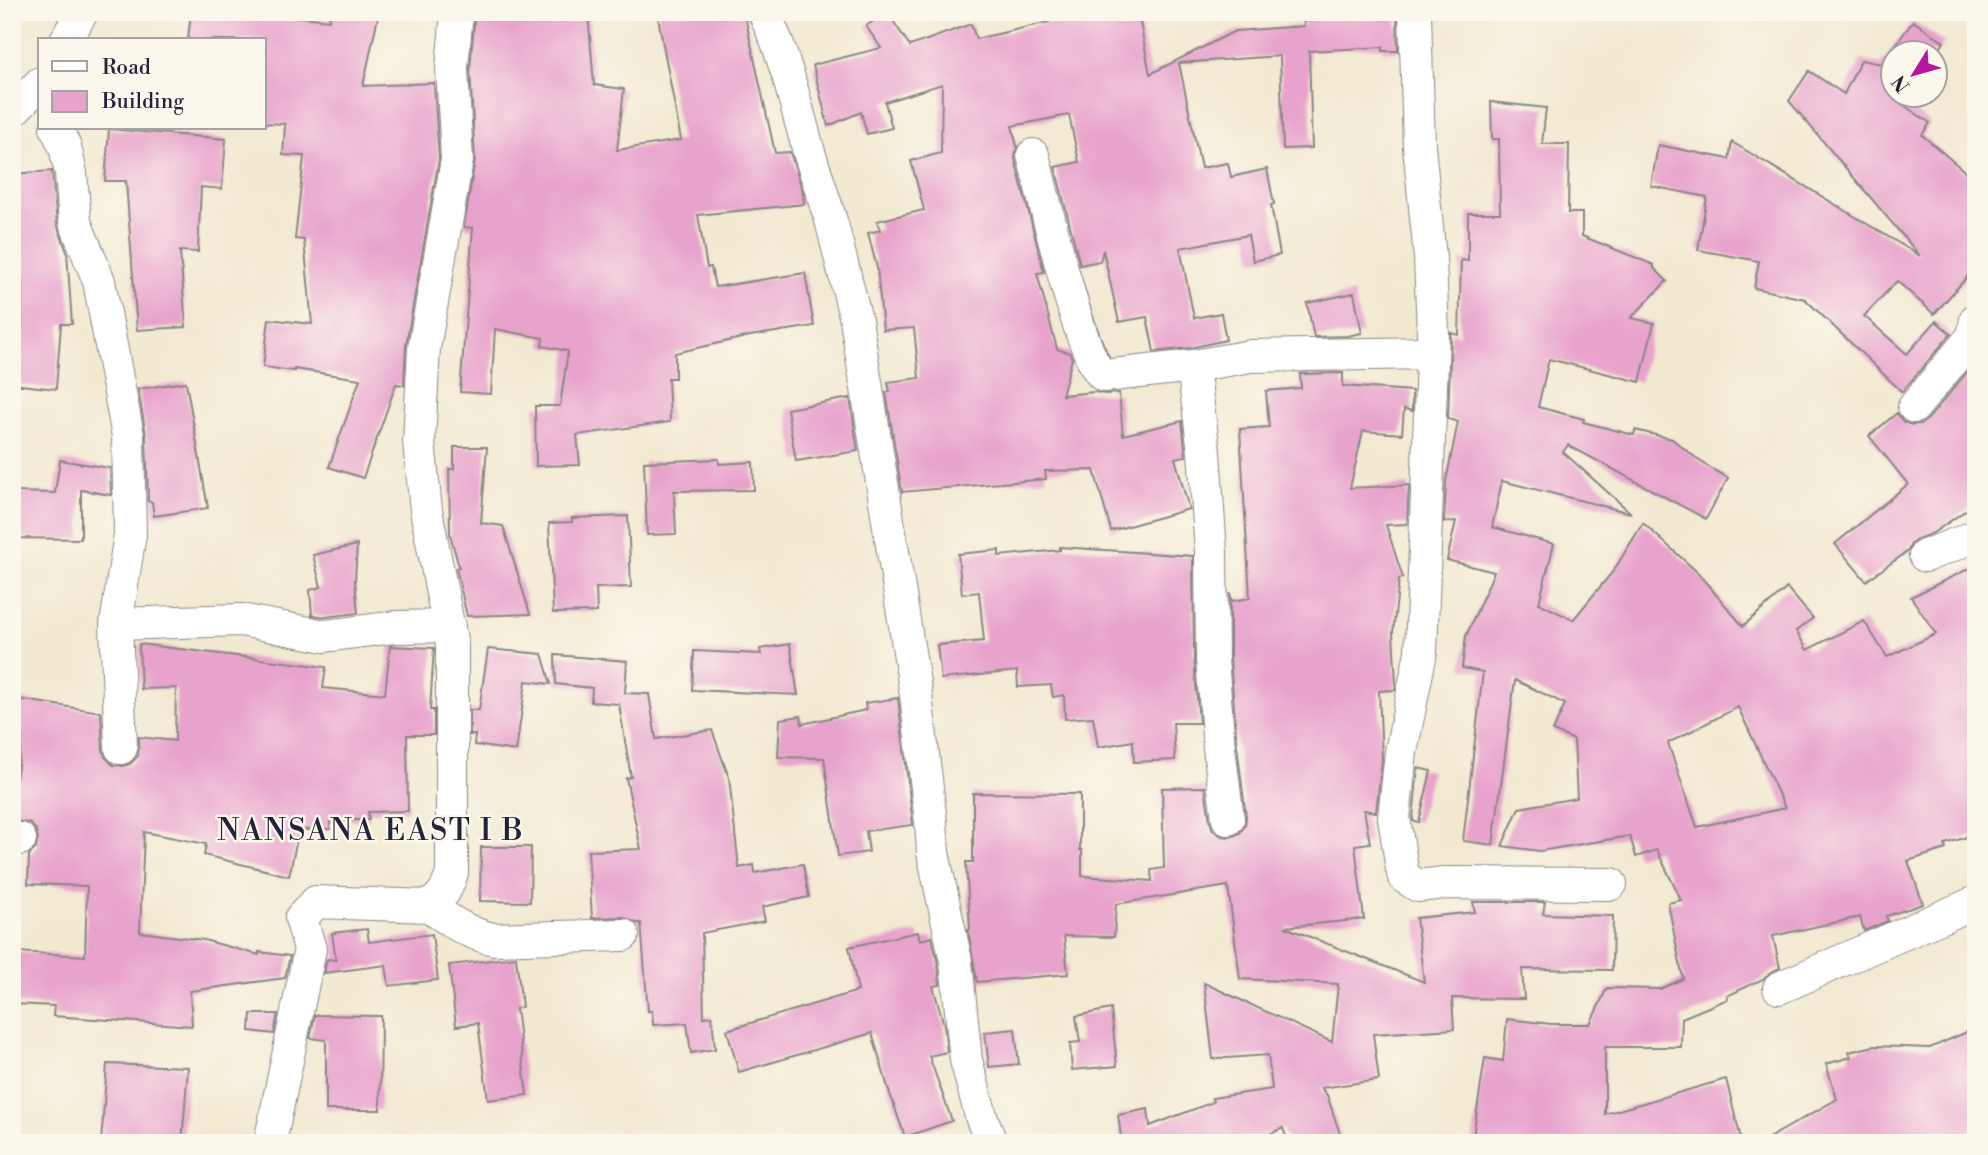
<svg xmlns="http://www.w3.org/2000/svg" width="1988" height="1155" viewBox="0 0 1988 1155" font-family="'Libre Bodoni',serif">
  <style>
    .building { fill: #e8a3cc; fill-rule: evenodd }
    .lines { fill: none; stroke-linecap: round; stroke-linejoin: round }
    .minor-casing { stroke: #8a8686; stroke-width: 34 }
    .minor { stroke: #fff; stroke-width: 32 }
    .labels { text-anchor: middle; stroke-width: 5; stroke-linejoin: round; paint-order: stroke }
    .quarter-label { font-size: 30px; letter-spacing: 2px; fill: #22223b; stroke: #fbf7ec }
  </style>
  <rect width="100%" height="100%" fill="#fbf7ec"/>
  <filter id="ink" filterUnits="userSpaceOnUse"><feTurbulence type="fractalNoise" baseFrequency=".0143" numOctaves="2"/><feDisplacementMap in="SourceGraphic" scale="14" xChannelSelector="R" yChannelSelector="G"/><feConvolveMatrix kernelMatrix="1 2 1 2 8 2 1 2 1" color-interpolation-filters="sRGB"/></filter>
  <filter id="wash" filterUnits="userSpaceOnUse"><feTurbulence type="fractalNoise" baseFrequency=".00686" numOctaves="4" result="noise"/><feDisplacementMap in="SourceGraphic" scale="28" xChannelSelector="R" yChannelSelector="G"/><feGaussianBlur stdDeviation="1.57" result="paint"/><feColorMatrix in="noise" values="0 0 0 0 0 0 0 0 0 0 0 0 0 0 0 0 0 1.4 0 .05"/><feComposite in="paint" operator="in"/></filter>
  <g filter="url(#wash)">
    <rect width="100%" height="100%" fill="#f2e9d1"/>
    <g id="blocks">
      <path class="building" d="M 191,12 L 258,12 L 329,20 L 331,12 L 379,12 L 363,86 L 434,83 L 439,159 L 406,345 L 404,385 L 396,384 L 363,478 L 329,467 L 360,379 L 294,369 L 294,371 L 263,367 L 269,319 L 312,324 L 304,240 L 295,239 L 304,156 L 283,155 L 285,124 L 264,123 L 264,40 L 188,40 Z
        M 475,12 L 588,12 L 594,85 L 624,89 L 617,150 L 681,140 L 657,12 L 744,12 L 775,153 L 790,152 L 803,192 L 804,204 L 698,215 L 707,268 L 711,267 L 715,287 L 805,273 L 814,326 L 750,336 L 675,353 L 675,378 L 668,378 L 670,422 L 577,435 L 580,465 L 536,466 L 535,406 L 560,406 L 568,351 L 542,346 L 543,338 L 495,329 L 491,394 L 460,392 L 473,228 L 464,227 L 475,159 L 470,68 Z
        M 887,12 L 910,46 L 971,24 L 976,39 L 1049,22 L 1047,12 L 1138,12 L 1150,74 L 1235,31 L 1304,26 L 1303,14 L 1397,12 L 1398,51 L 1383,51 L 1383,47 L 1309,51 L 1312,148 L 1283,149 L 1280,56 L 1179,63 L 1201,168 L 1228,163 L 1231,177 L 1267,169 L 1274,204 L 1271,205 L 1280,255 L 1253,261 L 1248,235 L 1180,248 L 1194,318 L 1221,313 L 1226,340 L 1190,348 L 1154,352 L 1147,317 L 1119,322 L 1103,250 L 1100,261 L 1080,265 L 1055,167 L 1079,162 L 1069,115 L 1012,126 L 1017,146 L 1015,159 L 1044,272 L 1037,273 L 1057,349 L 1070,353 L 1072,359 L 1062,395 L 1095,392 L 1105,394 L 1119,393 L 1123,435 L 1182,421 L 1186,456 L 1175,458 L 1189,509 L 1111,531 L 1094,470 L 1045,471 L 1046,479 L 902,492 L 886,392 L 890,392 L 888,382 L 919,378 L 914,328 L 883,330 L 877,268 L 868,233 L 880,230 L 877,221 L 924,210 L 911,161 L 941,153 L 942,84 L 885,102 L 892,128 L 867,134 L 861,112 L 828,126 L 813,65 L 881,48 L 866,26 Z
        M 1913,21 L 1944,42 L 1936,55 L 1936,52 L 1894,52 L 1894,94 L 1909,94 L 1902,104 L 1930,123 L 1922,135 L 1976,181 L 1976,267 L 1934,314 L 1897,281 L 1864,316 L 1907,354 L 1936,321 L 1951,334 L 1902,392 L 1805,299 L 1754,288 L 1759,261 L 1698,250 L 1707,197 L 1651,186 L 1658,145 L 1729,159 L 1732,142 L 1920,256 L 1789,101 L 1809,71 L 1844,94 L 1861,60 L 1881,64 Z
        M 1491,102 L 1546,108 L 1542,144 L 1569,144 L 1568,213 L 1582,213 L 1582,236 L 1654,265 L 1654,268 L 1667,281 L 1631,318 L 1654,323 L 1640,382 L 1549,359 L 1538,407 L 1584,419 L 1583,422 L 1634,435 L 1635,430 L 1672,439 L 1705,465 L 1728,478 L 1706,519 L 1568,445 L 1563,452 L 1631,513 L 1502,481 L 1492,527 L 1554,544 L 1539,603 L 1573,620 L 1614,570 L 1643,523 L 1696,571 L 1743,626 L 1787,588 L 1813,618 L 1796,631 L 1807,650 L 1864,621 L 1887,657 L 1936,634 L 1911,597 L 1976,565 L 1976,834 L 1945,844 L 1946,849 L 1908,861 L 1923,904 L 1886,916 L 1888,921 L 1864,931 L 1860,917 L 1773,936 L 1780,968 L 1771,972 L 1763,979 L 1727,996 L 1728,999 L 1682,1018 L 1681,1047 L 1605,1047 L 1605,1114 L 1726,1079 L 1742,1143 L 1472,1143 L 1485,1058 L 1503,1061 L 1507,1019 L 1551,1024 L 1590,1024 L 1607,988 L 1660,989 L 1683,979 L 1668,903 L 1681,900 L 1657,850 L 1636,857 L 1630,836 L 1540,851 L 1502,846 L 1519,808 L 1577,798 L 1574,740 L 1553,731 L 1565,704 L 1515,680 L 1493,845 L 1463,841 L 1483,672 L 1462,668 L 1466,636 L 1494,572 L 1447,560 L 1456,521 L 1444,522 L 1446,481 L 1458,422 L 1448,419 L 1451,333 L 1459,335 L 1461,260 L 1468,261 L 1468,213 L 1500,213 L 1499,139 L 1492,139 ZM 1738,707 L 1785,808 L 1697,827 L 1668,743 Z
        M 109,129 L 226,139 L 222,189 L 201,187 L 198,252 L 180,251 L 186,327 L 137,330 L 126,181 L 105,181 Z
        M 52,171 L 57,224 L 67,252 L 72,324 L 61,324 L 56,389 L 12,384 L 12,327 L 22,328 L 22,280 L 12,279 L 12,174 Z
        M 1354,293 L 1362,333 L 1347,336 L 1314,337 L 1307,303 Z
        M 1976,361 L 1976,503 L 1933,533 L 1918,539 L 1911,544 L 1908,551 L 1866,581 L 1835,544 L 1908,484 L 1869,436 L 1897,413 L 1903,422 L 1912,425 L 1921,424 L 1928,419 Z
        M 1343,373 L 1343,386 L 1412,391 L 1412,411 L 1404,409 L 1402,434 L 1363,431 L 1350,488 L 1409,485 L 1407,524 L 1386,525 L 1403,578 L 1399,579 L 1393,633 L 1396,684 L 1395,690 L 1379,691 L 1382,759 L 1376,812 L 1364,810 L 1370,843 L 1355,845 L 1364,919 L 1285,927 L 1424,982 L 1416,918 L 1475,912 L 1473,902 L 1545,902 L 1543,914 L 1613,916 L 1612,970 L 1522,969 L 1524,999 L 1452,998 L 1454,1029 L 1373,1034 L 1379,1080 L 1321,1088 L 1327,1095 L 1343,1143 L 1288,1143 L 1283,1128 L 1270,1134 L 1214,1143 L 1112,1143 L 1121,1137 L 1118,1115 L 1148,1109 L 1150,1126 L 1213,1102 L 1212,1098 L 1272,1089 L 1268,1055 L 1213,1059 L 1204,983 L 1332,1042 L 1338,984 L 1240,979 L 1228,886 L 1116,904 L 1114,937 L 1064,936 L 1068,974 L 977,982 L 968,930 L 970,929 L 966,862 L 973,862 L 973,793 L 1080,794 L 1080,850 L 1082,850 L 1082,876 L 1152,881 L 1151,870 L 1164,868 L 1162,788 L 1205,787 L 1210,821 L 1213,830 L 1222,836 L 1231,837 L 1240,833 L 1245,825 L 1246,817 L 1237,746 L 1230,658 L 1230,593 L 1232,601 L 1250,598 L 1240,429 L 1269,427 L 1266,391 L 1301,388 L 1300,374 Z
        M 186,382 L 208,508 L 154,516 L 152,502 L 148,501 L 146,435 L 138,389 Z
        M 850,398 L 858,451 L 796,461 L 787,409 Z
        M 454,447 L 487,447 L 481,523 L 503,526 L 530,614 L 467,616 L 456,568 L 459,567 L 450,534 L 449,469 L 454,469 Z
        M 719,459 L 719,464 L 753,462 L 754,490 L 674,491 L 676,534 L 647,535 L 644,462 Z
        M 60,460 L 110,468 L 111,495 L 81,490 L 81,539 L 12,538 L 12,492 L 55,493 Z
        M 628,516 L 631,587 L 596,588 L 597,612 L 553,613 L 549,523 L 572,522 L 572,518 Z
        M 357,545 L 355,581 L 358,613 L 326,617 L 312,615 L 310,590 L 321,587 L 313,555 Z
        M 1060,547 L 1193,556 L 1194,659 L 1199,723 L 1173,723 L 1175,760 L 1134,762 L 1133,741 L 1098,747 L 1093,717 L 1065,719 L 1064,695 L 1053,697 L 1051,685 L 1018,687 L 1017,671 L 941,679 L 937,645 L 984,641 L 979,592 L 962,594 L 958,554 L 999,550 L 999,556 L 1060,550 Z
        M 139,644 L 326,667 L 323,688 L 385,694 L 390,646 L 434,648 L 430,710 L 434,710 L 434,735 L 407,735 L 408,811 L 368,812 L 369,820 L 330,820 L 330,829 L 299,830 L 289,876 L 204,855 L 206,844 L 144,832 L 140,932 L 204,940 L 259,955 L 259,952 L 290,956 L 285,978 L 190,991 L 192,1026 L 53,1016 L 54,1006 L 15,1004 L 17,952 L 85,956 L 87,886 L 28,884 L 29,855 L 36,848 L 38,838 L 36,830 L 30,823 L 12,821 L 12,805 L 22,739 L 12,738 L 12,698 L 101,712 L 103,749 L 105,757 L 113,765 L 122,766 L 130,764 L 138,756 L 139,737 L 175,741 L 176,688 L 141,689 Z
        M 790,644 L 798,695 L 692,690 L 694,651 L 761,654 L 760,649 Z
        M 488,649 L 542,654 L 551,684 L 526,681 L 516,751 L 474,745 L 475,735 L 470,735 L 470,710 L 479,710 Z
        M 555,655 L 627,661 L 625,693 L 649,694 L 656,739 L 712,730 L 729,778 L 739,868 L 754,865 L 755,873 L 803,864 L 809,897 L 762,907 L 765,921 L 702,933 L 704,1017 L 712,1016 L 715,1049 L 691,1053 L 687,1023 L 653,1025 L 652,1011 L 648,1011 L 641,923 L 636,923 L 623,917 L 592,918 L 588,851 L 641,849 L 626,778 L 631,777 L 619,704 L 591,702 L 592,688 L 556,684 Z
        M 898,698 L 913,825 L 866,831 L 869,852 L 838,856 L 824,758 L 778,757 L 780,719 L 801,716 L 802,724 L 866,710 L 865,703 Z
        M 1418,768 L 1431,771 L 1419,822 L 1413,821 L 1413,818 Z
        M 481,847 L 531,847 L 530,902 L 480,901 Z
        M 367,929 L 369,942 L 432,934 L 438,980 L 389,986 L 386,965 L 324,973 L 327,959 L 336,960 L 332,933 Z
        M 918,932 L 920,940 L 932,937 L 938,964 L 940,985 L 933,986 L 944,1025 L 947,1052 L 929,1056 L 952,1121 L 905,1137 L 888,1088 L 872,1033 L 739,1072 L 727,1030 L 858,991 L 849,947 Z
        M 516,957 L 522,1007 L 516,1008 L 527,1095 L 488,1100 L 478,1023 L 456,1026 L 449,965 Z
        M 1111,1009 L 1117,1066 L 1072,1070 L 1070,1043 L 1080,1042 L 1076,1016 Z
        M 251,1014 L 278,1014 L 274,1034 L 250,1031 Z
        M 315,1015 L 381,1016 L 380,1110 L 326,1110 L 326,1040 L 310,1038 Z
        M 1976,1028 L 1976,1143 L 1760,1143 L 1837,1099 L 1826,1064 L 1851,1057 L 1849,1052 L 1874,1046 L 1930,1048 Z
        M 1015,1029 L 1019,1064 L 989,1067 L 985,1032 Z
        M 107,1064 L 188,1067 L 182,1143 L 101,1143 Z"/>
    </g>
  </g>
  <g filter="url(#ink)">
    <use href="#blocks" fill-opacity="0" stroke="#8a8686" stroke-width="2"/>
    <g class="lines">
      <defs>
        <path id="minor" d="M 764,12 L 777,42 L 788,75 L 809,152 L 832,224 L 856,320 L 916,695 L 931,822 L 933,853 L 956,961 L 966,1060 L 981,1116 L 991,1143
          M 1415,12 L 1419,146 L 1430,258 L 1433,334 L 1421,652 L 1401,752 L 1394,818 L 1402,869 L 1404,877 L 1418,886 L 1444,883 L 1611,884
          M 66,40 L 82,12
          M 12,112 L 40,83
          M 56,128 L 65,147 L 71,173 L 75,222 L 99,281 L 128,436 L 130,534 L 116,624 L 121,748
          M 1033,155 C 1042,190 1081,361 1104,376 L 1193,366 L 1251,356 L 1432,353
          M 1193,366 L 1204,452 L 1211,552 L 1212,659 L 1219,748 L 1228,819
          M 1914,407 L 1973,336 L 1976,319
          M 1925,556 L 1976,536
          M 116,624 L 241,620 L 325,636 L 395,627 L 449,626
          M 12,839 L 20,839
          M 429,906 C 450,921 468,934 494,939 L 623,935
          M 1779,988 L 1976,902
          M 270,1143 L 310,949 L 301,918 L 316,902 L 429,906 C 443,897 447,889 452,873 L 452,645 L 426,510 L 419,442 L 424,348 L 457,160 L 452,68 L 457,12"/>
      </defs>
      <use href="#minor" class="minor-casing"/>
      <use href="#minor" class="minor"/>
    </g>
  </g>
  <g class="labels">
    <g class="quarter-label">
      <text x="371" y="840">NANSANA EAST I B</text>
    </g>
  </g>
  <rect width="1988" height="1155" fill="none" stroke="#fbf7ec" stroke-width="42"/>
  <rect x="38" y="38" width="228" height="91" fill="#fbf7ec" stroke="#a4a2a5" stroke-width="2"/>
  <rect x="52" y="61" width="35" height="10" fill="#ffffff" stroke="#a4a2a5" stroke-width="2"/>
  <text x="102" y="74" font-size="21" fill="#22223b">Road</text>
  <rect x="52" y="91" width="35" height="21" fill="#e8a3cc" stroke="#a4a2a5" stroke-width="2"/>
  <text x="102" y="108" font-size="21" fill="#22223b">Building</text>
  <g transform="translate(1914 74) rotate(233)"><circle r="33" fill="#fbf7ec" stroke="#a4a2a5" stroke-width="2"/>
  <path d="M0-5L12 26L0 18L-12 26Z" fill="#b5179e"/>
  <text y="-10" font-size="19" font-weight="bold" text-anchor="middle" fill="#22223b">N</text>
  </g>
</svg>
